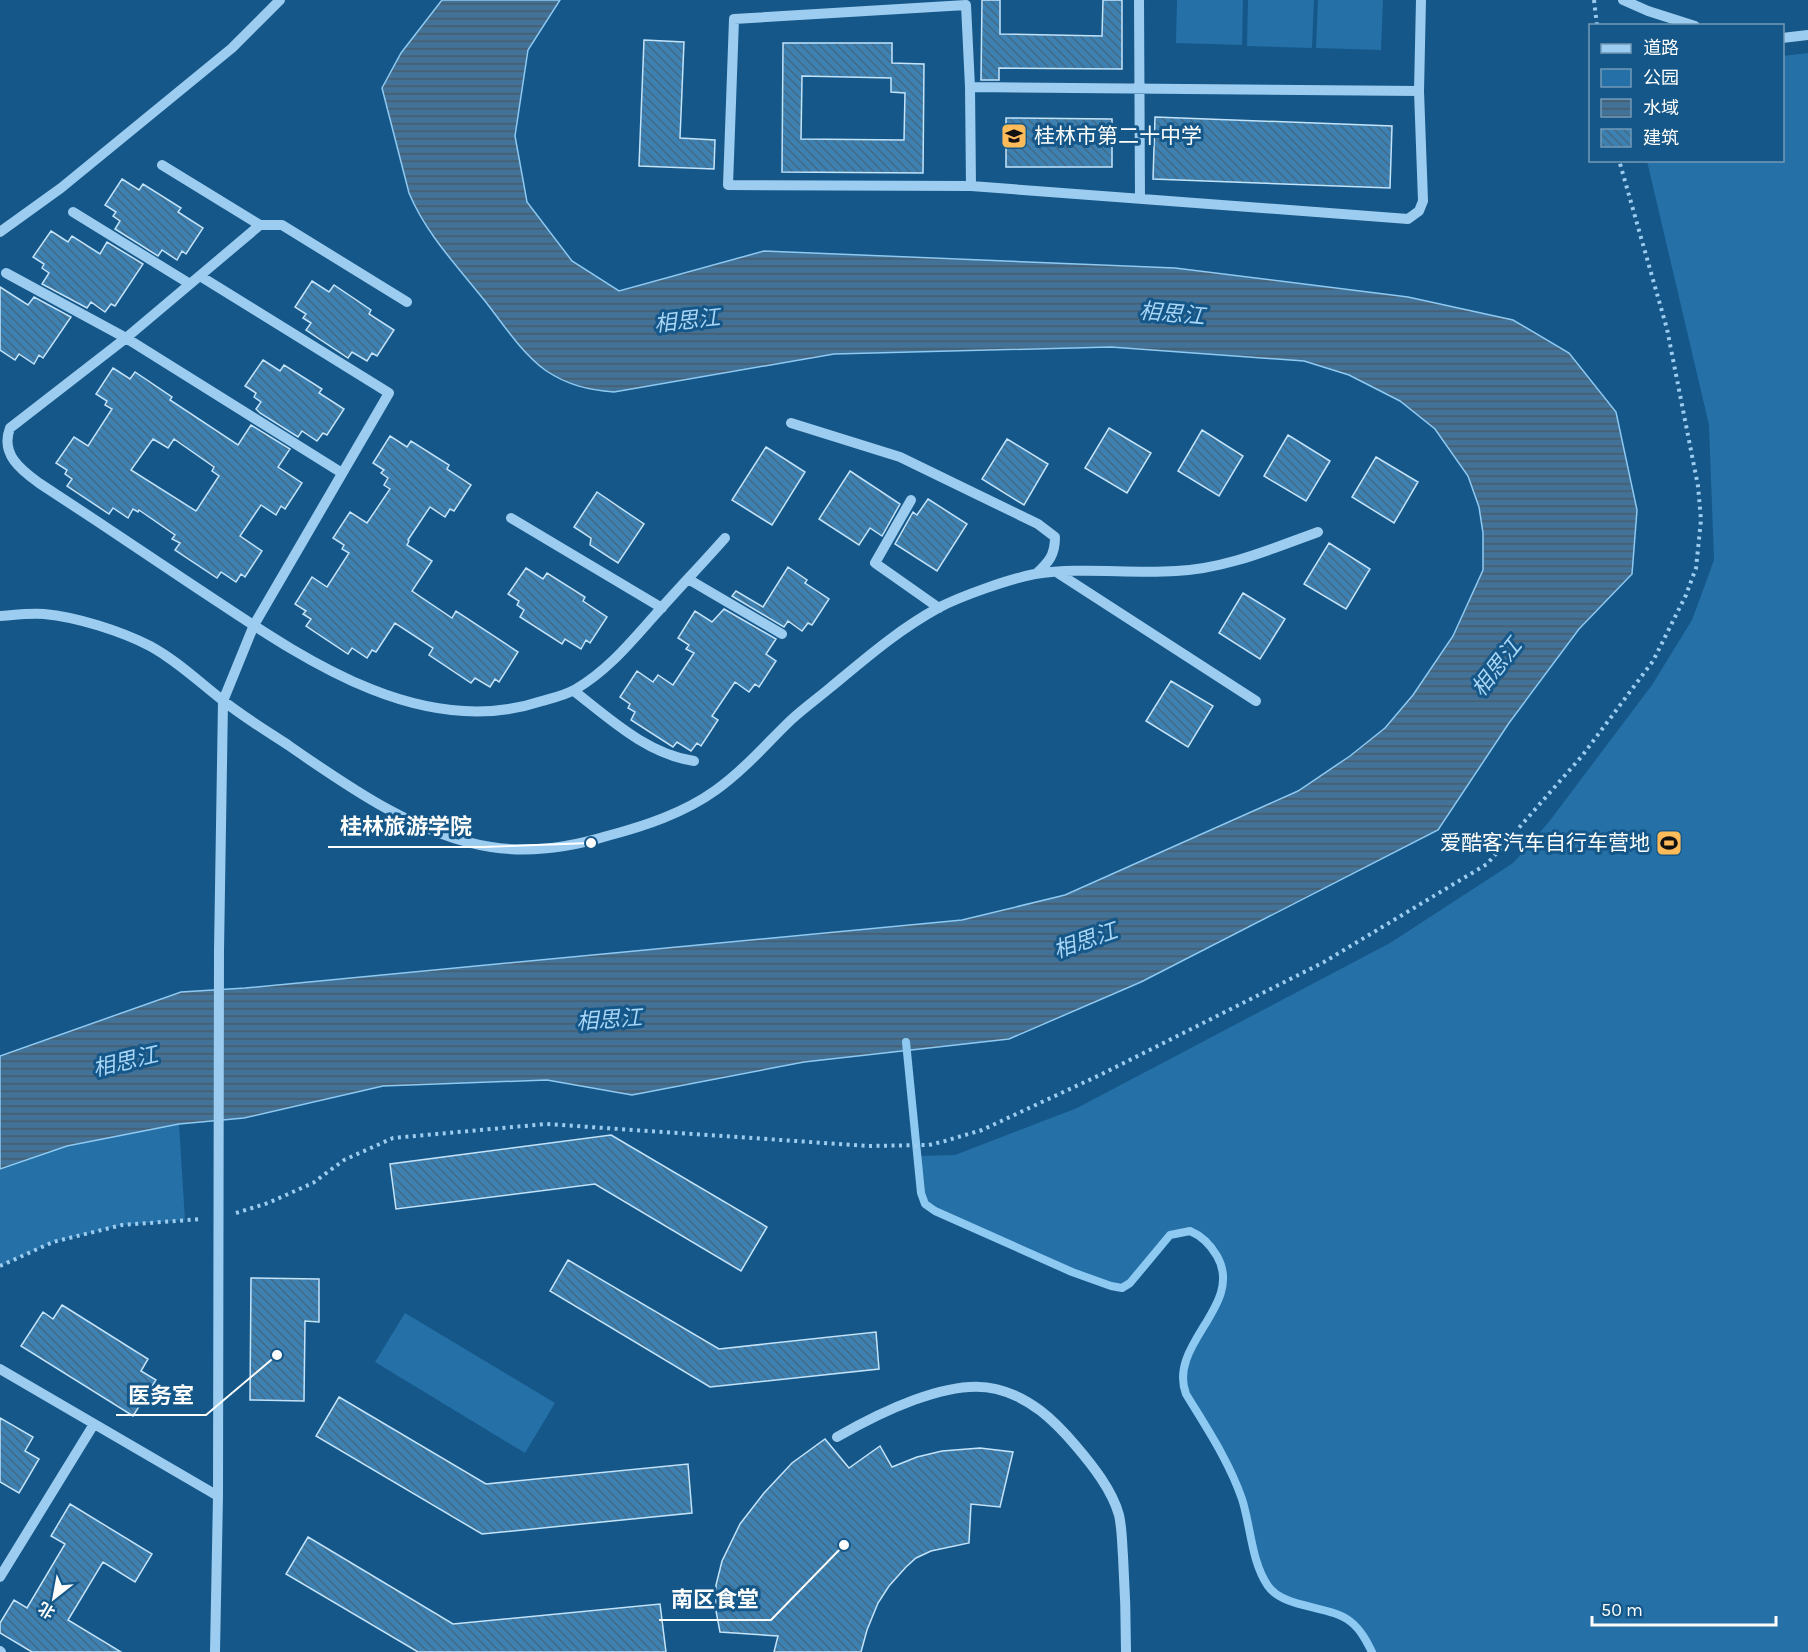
<svg xmlns="http://www.w3.org/2000/svg" width="1808" height="1652" viewBox="0 0 1808 1652" font-family="Karla,'Noto Sans SC',sans-serif">
  <style>
    .green { fill: #2470a7 }
    .water { fill: url(#water-rules); stroke: #8ec9f2; stroke-width: 1.5 }
    .lines { fill: none; stroke-linecap: round; stroke-linejoin: round }
    .stream { stroke: #8ec9f2; stroke-width: 8 }
    .building { fill: url(#building-back-hatch); stroke: #c3e3fb; stroke-width: 1.5; fill-rule: evenodd }
    .path { stroke: #9cccef; stroke-width: 4; stroke-dasharray: 3 4.5; stroke-linecap: butt }
    .minor { stroke: #9cccef; stroke-width: 10 }
    .labels { text-anchor: middle; stroke-width: 6; stroke-linejoin: round; paint-order: stroke }
    .poi-label { font-size: 21px; fill: #fff; stroke: #155789; text-anchor: start }
    .water-label { font-size: 22px; font-style: italic; fill: #a8d6f6; stroke: #155789 }
    .leader { fill: none; stroke: #fff; stroke-width: 2 }
    .callout-dot { fill: #fff; stroke: #155789; stroke-width: 2 }
    .callout-label { font-size: 22px; text-anchor: middle; font-weight: bold; fill: #fff; stroke: #155789; stroke-width: 6; stroke-linejoin: round; paint-order: stroke }
  </style>
  <defs>
    <pattern id="water-rules" width="6" height="5" patternUnits="userSpaceOnUse" patternTransform="scale(1.5)"><rect width="6" height="5" fill="#427297"/><path d="M0 2.5h6" fill="none" stroke="#485b6a"/></pattern>
    <pattern id="building-back-hatch" width="6" height="6" patternUnits="userSpaceOnUse" patternTransform="scale(1.5)"><rect width="6" height="6" fill="#3d81b2"/><path d="M-1 5l2 2M0 0l6 6M5-1l2 2" fill="none" stroke="#446984"/></pattern>
  </defs>
  <rect width="100%" height="100%" fill="#155789"/>
  <path class="green" d="M 1177,0 L 1243,0 L 1242,45 L 1176,43 Z
    M 1248,0 L 1314,0 L 1312,48 L 1247,46 Z
    M 1318,0 L 1383,0 L 1381,50 L 1316,48 Z
    M 1808,53 L 1808,1652 L 1372,1652 C 1367,1642 1361,1630 1351,1622 C 1331,1605 1284,1609 1268,1586 C 1251,1561 1251,1527 1242,1499 C 1229,1461 1206,1427 1186,1394 C 1167,1344 1245,1305 1217,1256 C 1210,1244 1202,1236 1190,1231 L 1170,1235 L 1126,1286 C 1105,1294 962,1225 935,1211 C 917,1198 920,1177 918,1156 L 955,1155 L 1077,1108 L 1390,943 L 1513,863 L 1548,823 L 1652,685 L 1692,620 L 1714,560 L 1709,425 L 1647,161 L 1782,160 L 1783,56 Z
    M 179,1124 L 185,1220 L 122,1225 L 53,1242 L 0,1266 L 0,1169 L 67,1146 Z
    M 405,1313 L 555,1403 L 525,1453 L 375,1362 Z"/>
  <path class="water" d="M 442,0 L 560,0 L 528,50 L 515,136 L 527,202 L 572,261 L 619,291 L 764,251 L 1175,268 L 1408,297 L 1513,320 L 1569,353 L 1616,412 L 1637,510 L 1632,574 L 1579,629 L 1509,723 L 1438,830 L 1141,982 L 1009,1039 L 804,1062 L 632,1095 L 547,1080 L 383,1086 L 244,1118 L 179,1124 L 67,1146 L 0,1169 L 0,1056 L 181,992 L 245,988 L 962,920 L 1065,895 L 1298,791 L 1350,756 L 1385,728 L 1413,695 L 1453,636 L 1483,570 L 1483,533 L 1479,507 L 1468,476 L 1435,429 L 1400,401 L 1349,375 L 1304,361 L 1111,347 L 834,354 L 614,392 C 588,390 567,385 545,370 C 521,352 503,324 485,301 C 458,267 426,234 409,193 L 382,88 L 401,53 Z"/>
  <g class="lines">
    <path class="stream" d="M 906,1042 L 921,1193 L 925,1204 L 935,1211 L 1072,1272 L 1111,1286 L 1122,1288 L 1130,1283 L 1170,1235 L 1190,1231 C 1202,1236 1210,1244 1217,1256 C 1245,1305 1167,1344 1186,1394 C 1206,1427 1229,1461 1242,1499 C 1251,1527 1251,1561 1268,1586 C 1284,1609 1331,1605 1351,1622 C 1361,1630 1367,1642 1372,1652"/>
  </g>
  <path class="building" d="M 982,0 L 1000,0 L 1000,34 L 1102,36 L 1103,0 L 1122,0 L 1122,69 L 999,68 L 999,80 L 981,80 Z
    M 644,40 L 684,42 L 680,138 L 715,140 L 714,169 L 639,166 Z
    M 783,43 L 892,43 L 892,63 L 924,64 L 923,173 L 782,172 ZM 802,76 L 891,78 L 891,92 L 905,93 L 904,140 L 801,139 Z
    M 1155,117 L 1392,126 L 1390,188 L 1153,179 Z
    M 1006,118 L 1112,119 L 1112,167 L 1006,167 Z
    M 122,179 L 139,190 L 143,184 L 181,208 L 178,212 L 203,228 L 186,254 L 182,251 L 177,260 L 162,250 L 158,256 L 115,229 L 120,221 L 113,216 L 116,212 L 105,205 Z
    M 51,231 L 68,242 L 72,236 L 100,254 L 107,242 L 143,264 L 115,306 L 111,304 L 105,312 L 91,302 L 87,308 L 42,284 L 49,273 L 42,268 L 44,264 L 33,257 Z
    M 312,281 L 329,292 L 334,285 L 371,310 L 369,314 L 394,330 L 377,356 L 372,353 L 367,361 L 352,352 L 348,358 L 306,330 L 311,323 L 303,318 L 306,314 L 295,307 Z
    M 0,287 L 28,305 L 34,297 L 71,317 L 43,358 L 39,355 L 34,364 L 19,354 L 15,360 L 0,350 Z
    M 263,360 L 280,371 L 284,365 L 322,389 L 319,393 L 344,409 L 327,435 L 323,433 L 317,441 L 302,431 L 298,437 L 260,413 L 256,409 L 261,402 L 254,397 L 256,393 L 245,386 Z
    M 113,368 L 130,379 L 135,372 L 172,397 L 170,400 L 238,445 L 251,425 L 290,449 L 278,467 L 302,483 L 285,509 L 281,506 L 276,515 L 261,505 L 240,536 L 262,551 L 245,577 L 241,574 L 236,582 L 221,572 L 217,578 L 175,550 L 180,543 L 172,539 L 175,535 L 139,510 L 138,512 L 133,509 L 128,518 L 113,508 L 109,514 L 67,486 L 72,479 L 65,474 L 67,470 L 56,463 L 74,437 L 88,446 L 112,409 L 105,405 L 107,401 L 96,394 ZM 153,439 L 168,448 L 174,439 L 214,467 L 212,471 L 219,476 L 196,511 L 131,470 Z
    M 1109,428 L 1151,453 L 1127,493 L 1085,468 Z
    M 1202,430 L 1243,456 L 1219,496 L 1178,471 Z
    M 1288,435 L 1330,461 L 1306,501 L 1264,476 Z
    M 390,436 L 407,447 L 411,441 L 449,465 L 447,469 L 471,485 L 454,511 L 450,509 L 445,517 L 430,507 L 408,540 L 409,541 L 407,545 L 432,561 L 412,591 L 452,618 L 456,611 L 518,652 L 499,682 L 495,679 L 490,687 L 475,678 L 471,683 L 429,655 L 433,648 L 395,623 L 376,652 L 372,650 L 367,658 L 352,648 L 348,654 L 306,626 L 311,619 L 303,614 L 306,611 L 295,604 L 312,577 L 327,587 L 349,553 L 342,549 L 344,545 L 333,538 L 350,512 L 367,523 L 390,489 L 384,485 L 388,478 L 381,473 L 384,470 L 373,463 Z
    M 1007,439 L 1048,464 L 1024,505 L 982,479 Z
    M 766,447 L 805,472 L 772,525 L 732,500 Z
    M 1376,457 L 1418,482 L 1394,523 L 1352,497 Z
    M 850,471 L 900,504 L 882,536 L 870,528 L 859,545 L 819,519 Z
    M 597,492 L 644,524 L 618,563 L 590,545 L 591,538 L 574,527 Z
    M 928,499 L 967,524 L 937,571 L 895,544 L 913,512 L 917,515 Z
    M 1329,543 L 1370,569 L 1346,609 L 1304,584 Z
    M 788,567 L 807,580 L 805,583 L 829,599 L 812,625 L 808,623 L 802,631 L 788,621 L 784,627 L 732,596 L 736,591 L 763,607 Z
    M 526,568 L 543,579 L 547,573 L 585,597 L 583,601 L 607,617 L 590,643 L 586,640 L 581,649 L 565,639 L 562,644 L 520,617 L 524,610 L 517,605 L 519,601 L 508,594 Z
    M 1243,593 L 1285,619 L 1260,659 L 1219,633 Z
    M 724,609 L 776,639 L 766,654 L 776,661 L 759,687 L 755,684 L 749,692 L 735,682 L 712,716 L 718,720 L 701,746 L 697,743 L 691,751 L 677,742 L 673,747 L 631,720 L 635,712 L 628,708 L 630,704 L 620,697 L 637,671 L 653,682 L 658,675 L 673,685 L 694,653 L 686,649 L 689,645 L 678,638 L 695,611 L 712,622 Z
    M 1171,681 L 1213,706 L 1188,747 L 1146,721 Z
    M 611,1135 L 767,1227 L 741,1271 L 595,1184 L 396,1209 L 390,1164 Z
    M 568,1260 L 719,1349 L 876,1332 L 879,1369 L 710,1387 L 550,1291 Z
    M 251,1278 L 319,1279 L 319,1322 L 305,1321 L 304,1401 L 250,1400 Z
    M 62,1305 L 148,1359 L 141,1371 L 156,1380 L 133,1416 L 21,1346 L 43,1312 L 53,1319 Z
    M 339,1397 L 486,1484 L 688,1464 L 692,1513 L 482,1534 L 316,1436 Z
    M 0,1418 L 33,1437 L 25,1451 L 39,1459 L 19,1493 L 0,1482 Z
    M 825,1439 L 849,1468 L 880,1446 L 892,1467 L 917,1457 L 942,1451 L 980,1448 L 1013,1452 L 1000,1507 L 971,1504 L 969,1543 L 931,1551 L 916,1558 L 906,1567 L 889,1586 L 878,1603 L 867,1630 L 861,1652 L 774,1652 L 778,1636 L 720,1632 L 716,1611 L 716,1585 L 722,1561 L 740,1524 L 764,1493 L 792,1463 Z
    M 70,1504 L 152,1554 L 135,1582 L 103,1562 L 68,1620 L 121,1652 L 32,1652 L 0,1633 L 0,1623 L 14,1600 L 27,1608 L 65,1544 L 51,1536 Z
    M 308,1537 L 453,1624 L 660,1604 L 666,1652 L 418,1652 L 286,1574 Z"/>
  <g class="lines">
    <path class="path" d="M 1594,0 L 1597,26
      M 236,1213 L 268,1203 L 313,1183 L 344,1160 L 393,1138 L 546,1124 L 869,1146 L 929,1145 L 945,1141 L 982,1130 L 1102,1074 L 1324,962 L 1487,864 L 1582,756 L 1653,661 L 1686,595 L 1696,568 L 1701,520 L 1698,486 L 1667,329 L 1619,160
      M 0,1266 L 53,1242 L 122,1225 L 202,1219"/>
    <path class="minor" d="M 1139,0 L 1140,199
      M 1623,0 L 1648,11 L 1695,26
      M 966,5 L 970,87 L 971,186 L 728,185 L 734,19 Z
      M 1782,38 L 1808,35
      M 970,87 L 1419,91 L 1421,0
      M 162,165 L 260,225 L 282,225 L 407,302
      M 971,186 L 1408,219 L 1419,211 L 1423,201 L 1419,91
      M 73,212 L 190,284
      M 260,225 L 126,338 L 10,428 C 0,454 21,470 39,483 C 91,517 142,551 194,586 C 293,651 416,743 542,701 C 553,698 566,695 576,689 C 608,670 630,643 655,615 C 678,589 702,564 725,538
      M 0,232 L 61,188 L 232,48 L 280,0
      M 6,273 L 126,338 L 342,473
      M 200,276 L 389,393 L 254,625 L 223,701 L 219,951 L 218,1496 L 215,1652
      M 791,423 L 900,457 L 1038,524 L 1055,537 C 1055,555 1049,562 1036,574
      M 911,500 L 875,563 L 939,608
      M 511,518 L 662,608
      M 1058,573 L 1256,701
      M 688,579 L 782,634
      M 0,616 C 14,615 30,613 44,614 C 77,617 121,631 150,646 C 176,660 198,681 221,699 C 242,716 265,730 288,745 C 347,786 418,836 491,847 C 529,853 571,847 607,836 C 645,826 684,813 716,790 C 744,770 766,744 791,720 C 804,708 818,698 831,687 C 866,658 898,630 938,608 C 961,596 1009,579 1035,574 C 1081,567 1129,574 1176,571 C 1225,569 1271,549 1318,532
      M 574,691 C 610,719 647,754 694,761
      M 0,1369 L 218,1496
      M 837,1437 C 877,1414 950,1377 996,1389 C 1030,1397 1054,1420 1076,1446 C 1093,1466 1112,1490 1119,1515 C 1122,1528 1122,1543 1123,1556 C 1125,1588 1126,1620 1126,1652
      M 0,1577 L 94,1424
      M 0,1651 L 1,1652"/>
  </g>
  <defs>
    <symbol id="school-square" viewBox="-11 -11 22 22"><rect x="-9" y="-9" width="18" height="18" rx="4" fill="#ffba5a" stroke="#155789"/><path d="M0-5L7-2L0 1L-7-2ZM-4 1L0 2.5L4 1V4Q0 6-4 4Z" fill="#111"/></symbol>
    <symbol id="stadium-square" viewBox="-11 -11 22 22"><rect x="-9" y="-9" width="18" height="18" rx="4" fill="#ffba5a" stroke="#155789"/><path d="M0-5a6.5 5 0 1 0 0 10a6.5 5 0 1 0 0-10ZM-3.5-1.8h7v3.6h-7Z" fill="#111"/></symbol>
  </defs>
  <g fill-rule="evenodd">
    <use href="#school-square" x="999" y="121" width="30" height="30"/>
    <use href="#stadium-square" x="1654" y="828" width="30" height="30"/>
  </g>
  <g class="labels">
    <g class="poi-label">
      <text x="1034" y="143">桂林市第二十中学</text>
      <text x="1650" y="850" text-anchor="end">爱酷客汽车自行车营地</text>
    </g>
    <g class="water-label">
      <text transform="translate(1172 313) rotate(5)" y="8">相思江</text>
      <text transform="translate(687 320) rotate(-6)" y="8">相思江</text>
      <text transform="translate(1496 667) rotate(-52)" y="8">相思江</text>
      <text transform="translate(1085 940) rotate(-19)" y="8">相思江</text>
      <text transform="translate(609 1019) rotate(-4)" y="8">相思江</text>
      <text transform="translate(125 1061) rotate(-13)" y="8">相思江</text>
    </g>
  </g>
  <path class="leader" d="M591 843L484 847H328M277 1355L206 1415H116M844 1545L771 1620H659"/>
  <g class="callout-dot">
    <circle cx="591" cy="843" r="6"/>
    <circle cx="277" cy="1355" r="6"/>
    <circle cx="844" cy="1545" r="6"/>
  </g>
  <g class="callout-label">
    <text x="406" y="834">桂林旅游学院</text>
    <text x="161" y="1403">医务室</text>
    <text x="715" y="1607">南区食堂</text>
  </g>
  <rect x="1589" y="24" width="195" height="138" fill="#155789" stroke="#739ab8" stroke-width="1.5"/>
  <rect x="1601" y="44" width="30" height="9" fill="#9cccef" stroke="#739ab8" stroke-width="1.5"/>
  <text x="1643" y="54" font-size="18" fill="#ffffff">道路</text>
  <rect x="1601" y="69" width="30" height="18" fill="#2470a7" stroke="#739ab8" stroke-width="1.5"/>
  <text x="1643" y="84" font-size="18" fill="#ffffff">公园</text>
  <rect x="1601" y="99" width="30" height="18" fill="url(#water-rules)" stroke="#739ab8" stroke-width="1.5"/>
  <text x="1643" y="114" font-size="18" fill="#ffffff">水域</text>
  <rect x="1601" y="129" width="30" height="18" fill="url(#building-back-hatch)" stroke="#739ab8" stroke-width="1.5"/>
  <text x="1643" y="144" font-size="18" fill="#ffffff">建筑</text>
  <g transform="translate(54 1598) rotate(211)" stroke="#155789" stroke-width="4.5" paint-order="stroke">
  <path d="M0-4.5L10 22L0 15L-10 22Z" fill="#ffffff"/>
  <text y="-9" font-size="16" font-weight="bold" text-anchor="middle" fill="#ffffff">北</text>
  </g>
  <path d="M1592 1616v9h184v-9" fill="none" stroke="#ffffff" stroke-width="3"/>
  <text x="1601" y="1616" font-size="18" fill="#ffffff" stroke="#155789" stroke-width="4.5" paint-order="stroke">50 m</text>
</svg>
